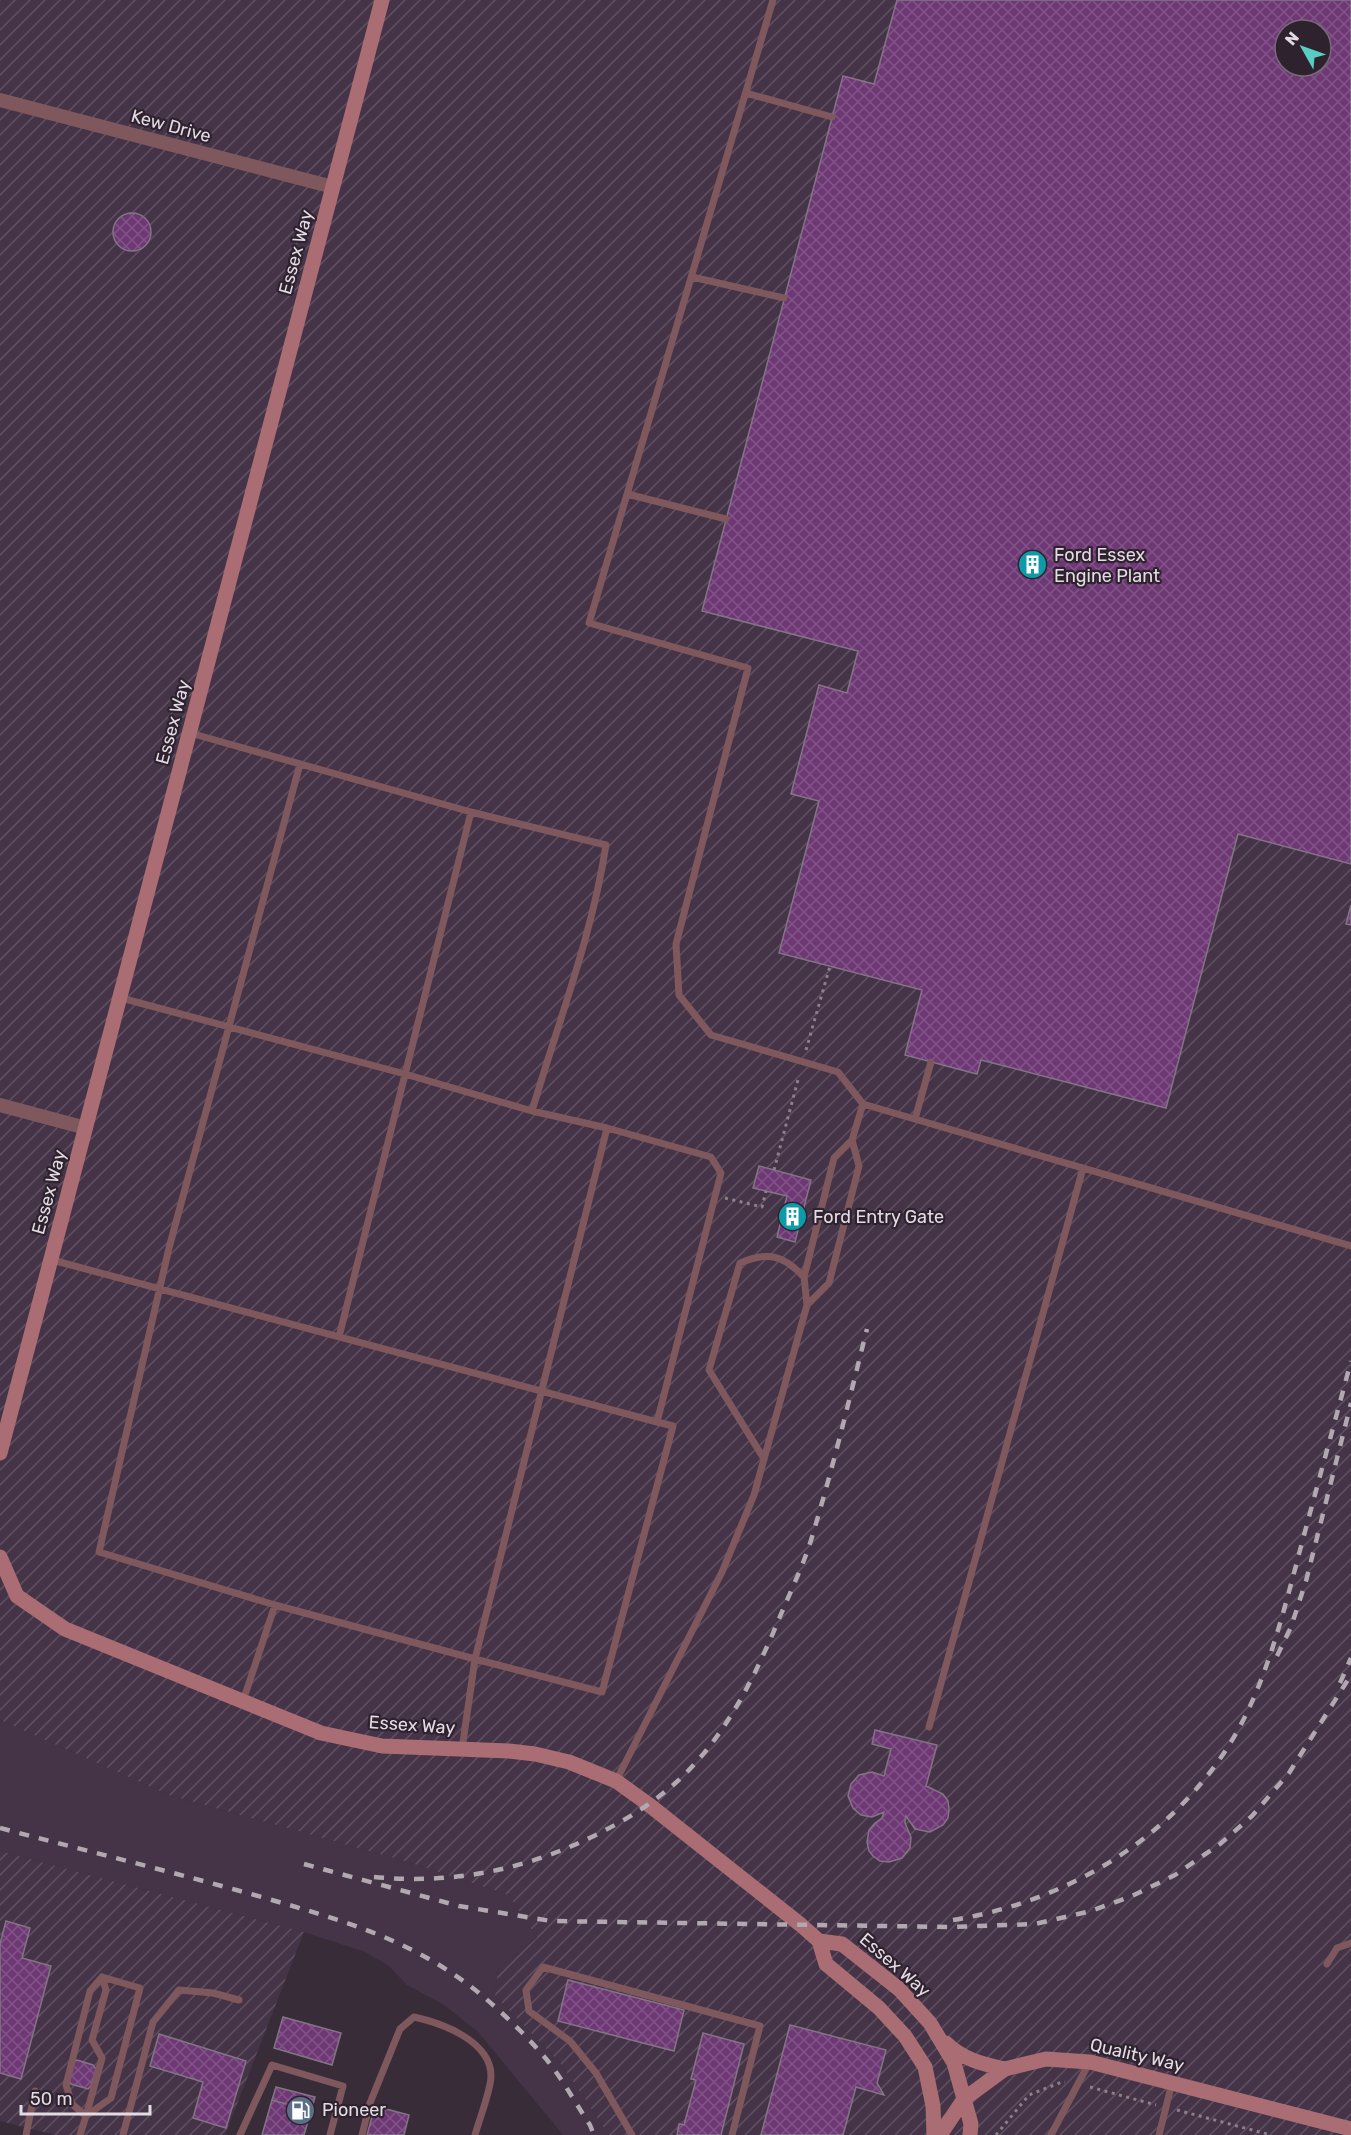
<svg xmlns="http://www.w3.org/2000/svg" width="1351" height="2135" viewBox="0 0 1351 2135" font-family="Rubik,sans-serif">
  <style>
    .built { fill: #453447 }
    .industrial { fill: url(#industrial-furrows); fill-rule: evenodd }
    .building { fill: url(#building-cross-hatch); stroke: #837585; stroke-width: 1.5; fill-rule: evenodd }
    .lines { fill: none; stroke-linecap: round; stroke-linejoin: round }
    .path { stroke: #8a808a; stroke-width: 3; stroke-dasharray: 3 4.5; stroke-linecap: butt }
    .lane { stroke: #7e585c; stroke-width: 7 }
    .street { stroke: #7e585c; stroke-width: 14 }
    .secondary { stroke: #a96d73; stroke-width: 15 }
    .rail { stroke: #b1a8b2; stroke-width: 4.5; stroke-dasharray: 10 10; stroke-linecap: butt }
    .labels { text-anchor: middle; stroke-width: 4.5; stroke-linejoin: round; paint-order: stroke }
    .street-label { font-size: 18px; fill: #e3dbe3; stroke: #2e222f }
    .poi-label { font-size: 18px; fill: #e3dbe3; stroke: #2e222f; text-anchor: start }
  </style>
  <defs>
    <pattern id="industrial-furrows" width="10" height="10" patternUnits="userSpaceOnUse" patternTransform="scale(1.5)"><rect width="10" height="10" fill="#453447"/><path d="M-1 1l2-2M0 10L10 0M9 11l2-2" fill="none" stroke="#605161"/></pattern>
    <pattern id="building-cross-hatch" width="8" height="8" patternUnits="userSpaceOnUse" patternTransform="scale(1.5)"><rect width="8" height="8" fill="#6d3874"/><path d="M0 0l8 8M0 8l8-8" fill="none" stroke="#825488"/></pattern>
  </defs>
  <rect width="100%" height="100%" fill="#382c39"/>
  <path class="built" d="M 0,1720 L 169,1795 L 408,1862 L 509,1895 L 537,1938 L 498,1969 L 495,1996 L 561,2064 L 609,2135 L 563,2135 L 478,2032 L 444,2005 L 407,1985 L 389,1966 L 365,1952 L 304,1932 L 0,1851 Z"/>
  <path class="industrial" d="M 0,0 L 1351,0 L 1351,2135 L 609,2135 L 561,2064 L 495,1996 L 498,1969 L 537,1938 L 509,1895 L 408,1862 L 169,1795 L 0,1720 ZM 1285,30 L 1321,30 L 1321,66 L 1285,66 Z
    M 0,1851 L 304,1932 L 225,2135 L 55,2135 L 0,2121 Z"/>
  <path class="building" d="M 897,0 L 1351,0 L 1351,864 L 1238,834 L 1166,1108 L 981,1060 L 977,1074 L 905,1055 L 922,990 L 779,953 L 819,801 L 791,794 L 819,685 L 847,693 L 858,651 L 702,611 L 843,76 L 874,84 ZM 1285,30 L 1321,30 L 1321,66 L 1285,66 Z
    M113 232a19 19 0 1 1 38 0a19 19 0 1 1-38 0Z
    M 1351,905 L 1351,925 L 1346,924 Z
    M 759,1166 L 811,1180 L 795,1242 L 777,1237 L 787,1196 L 753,1188 Z
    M 875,1730 L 937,1745 L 926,1786 L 943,1794 L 948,1801 L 949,1809 L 948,1818 L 943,1825 L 930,1832 L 915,1829 L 906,1816 L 905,1823 L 911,1837 L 910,1848 L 902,1858 L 889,1862 L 880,1861 L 873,1856 L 869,1851 L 867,1842 L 869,1830 L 875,1823 L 882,1818 L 884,1812 L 872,1817 L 861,1815 L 853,1808 L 848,1796 L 851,1784 L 859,1775 L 872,1772 L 884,1776 L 891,1749 L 872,1744 Z
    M 6,1921 L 30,1928 L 22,1958 L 51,1966 L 21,2079 L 0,2073 L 0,1944 Z
    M 568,1980 L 684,2010 L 674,2051 L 558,2021 Z
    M 283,2017 L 341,2033 L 332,2065 L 274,2048 Z
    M 790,2025 L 886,2050 L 877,2083 L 884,2095 L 856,2087 L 843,2135 L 761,2135 Z
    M 703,2033 L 744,2044 L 721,2135 L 677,2135 L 679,2124 L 684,2125 L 696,2080 L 691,2079 Z
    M 159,2034 L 246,2061 L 226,2128 L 193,2118 L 203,2082 L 150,2066 Z
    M 77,2060 L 93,2065 L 96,2069 L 91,2086 L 88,2089 L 71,2084 L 68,2080 L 72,2064 Z
    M 276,2087 L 315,2097 L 311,2111 L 272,2100 Z
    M 272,2100 L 311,2111 L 304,2135 L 262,2135 Z
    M 375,2106 L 409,2115 L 404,2135 L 367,2135 Z"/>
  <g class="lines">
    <path class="path" d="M 806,1050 L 830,966
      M 774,1170 L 799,1076
      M 725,1198 L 762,1207 L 766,1191
      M 1090,2087 L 1156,2105
      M 1177,2110 L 1271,2135
      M 996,2135 L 1029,2095 L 1062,2082 L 1065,2082"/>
    <path class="lane" d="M 746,93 L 832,117
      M 692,277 L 784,298
      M 627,494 L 726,519
      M 190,733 L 471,812 L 606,845 C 592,936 558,1023 532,1111
      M 300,764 L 169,1248 L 99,1552 L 275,1605 L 475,1659 L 462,1749
      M 863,1104 L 1351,1246
      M 915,1119 L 931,1062
      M 607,1128 L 475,1659 L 602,1692 L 673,1426 L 657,1422
      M 52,1260 L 657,1422 L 721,1173 L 711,1157 L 607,1128 L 532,1111 L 405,1074 L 121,998
      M 807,1305 L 829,1283 L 859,1166 L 852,1140
      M 339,1337 L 471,812
      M 764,1459 L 709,1370 L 740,1263 C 768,1251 783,1255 804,1277
      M 243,1701 L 275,1605
      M 929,1727 L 1083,1168
      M 616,1781 L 722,1572 L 754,1495 L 807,1305 L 804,1277 L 834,1158 L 852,1140 L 863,1104 L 838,1072 L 711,1035 L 679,995 L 676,944 L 748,668 L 589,623 L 773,0
      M 1327,1964 L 1337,1948 L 1351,1943
      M 102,1977 L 106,1990 L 92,2040 L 102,2058 L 86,2116 L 72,2104 L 66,2085 L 90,1991 Z
      M 26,2135 L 35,2091
      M 80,2135 L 86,2116 L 111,2098 L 140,1988 L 102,1977
      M 123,2135 L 153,2022 L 179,1990 L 213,1993 L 239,2000
      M 240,2135 L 272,2065 L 343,2086 L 330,2135
      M 362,2135 L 370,2103 L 400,2029 L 414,2017 C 442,2023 491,2041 491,2076 C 491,2090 479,2120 475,2135
      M 632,2135 L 596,2073 L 570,2041 L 529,2011 L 526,1990 L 543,1967 L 760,2026 L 732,2135
      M 1051,2135 L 1089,2063
      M 1159,2135 L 1172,2083"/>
    <path class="street" d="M 0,100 L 333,187
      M 0,1105 L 86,1128"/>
    <path class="secondary" d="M 0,1453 L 382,0
      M 0,1557 L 17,1596 L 65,1629 L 321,1733 L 382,1746 L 509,1751 L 535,1754 L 569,1762 L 616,1781 L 648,1804 L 801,1925 L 819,1941 L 826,1964 L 879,2008 L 905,2036 L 925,2067 L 933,2106 L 934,2135
      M 819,1941 L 842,1944 L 899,1989 L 930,2023 L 954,2063 L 971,2124 L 970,2135
      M 946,2043 C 962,2059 982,2064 1005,2069
      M 940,2135 L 964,2099 L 1005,2069 L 1046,2059 L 1090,2062 L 1351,2129"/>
    <path class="rail" d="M 1277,1656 L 1291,1627 L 1306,1581 L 1351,1403
      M 1340,1683 L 1351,1658
      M 0,1828 C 84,1850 168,1871 251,1894 C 334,1918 410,1937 479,1993 C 503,2013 527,2036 547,2060 C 563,2080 576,2104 590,2125 L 594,2135
      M 304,1864 L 459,1906 L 551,1921 L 951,1927 L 1035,1924 L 1091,1911 L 1132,1896 L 1175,1875 L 1220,1844 L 1252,1816 L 1289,1773 L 1351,1675
      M 374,1877 C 447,1884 515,1872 581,1842 C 618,1825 654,1804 683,1776 C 728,1732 755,1676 779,1619 C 791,1590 806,1560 814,1530 C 834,1464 850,1396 867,1329
      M 953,1920 C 1070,1901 1179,1835 1238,1730 C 1268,1675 1283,1614 1299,1554 C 1316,1490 1334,1425 1351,1361"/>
  </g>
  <defs>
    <symbol id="building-disc" viewBox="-11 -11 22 22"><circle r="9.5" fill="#0f9aa8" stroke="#2e222f"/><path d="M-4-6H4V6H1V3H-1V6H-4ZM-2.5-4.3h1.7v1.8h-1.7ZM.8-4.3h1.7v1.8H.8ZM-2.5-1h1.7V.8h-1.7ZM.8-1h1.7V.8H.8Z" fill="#fff"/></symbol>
    <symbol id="fuel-disc" viewBox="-11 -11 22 22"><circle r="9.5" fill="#5c6f8a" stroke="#2e222f"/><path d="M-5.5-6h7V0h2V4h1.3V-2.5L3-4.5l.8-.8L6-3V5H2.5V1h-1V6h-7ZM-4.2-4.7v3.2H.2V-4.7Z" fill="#fff"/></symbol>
  </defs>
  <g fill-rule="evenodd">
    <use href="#building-disc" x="1016" y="548" width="33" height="33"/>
    <use href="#building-disc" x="776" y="1200" width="33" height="33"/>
    <use href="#fuel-disc" x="284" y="2094" width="33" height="33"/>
  </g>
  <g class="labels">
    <g class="street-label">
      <text transform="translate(171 126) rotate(15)" y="6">Kew Drive</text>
      <text transform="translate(296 252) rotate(-75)" y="6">Essex Way</text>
      <text transform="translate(173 722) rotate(-75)" y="6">Essex Way</text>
      <text transform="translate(49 1192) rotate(-75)" y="6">Essex Way</text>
      <text transform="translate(412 1725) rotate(4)" y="6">Essex Way</text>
      <text transform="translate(895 1965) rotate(41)" y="6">Essex Way</text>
      <text transform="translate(1137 2055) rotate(13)" y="6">Quality Way</text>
    </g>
    <g class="poi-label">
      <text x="1054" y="561">Ford Essex<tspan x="1054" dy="21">Engine Plant</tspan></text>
      <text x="813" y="1223">Ford Entry Gate</text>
      <text x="322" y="2116">Pioneer</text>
    </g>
  </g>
  <g transform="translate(1303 48) rotate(310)"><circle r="28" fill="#2e222f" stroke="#766c77" stroke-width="1.5"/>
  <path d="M0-4.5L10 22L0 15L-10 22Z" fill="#57cec1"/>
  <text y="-9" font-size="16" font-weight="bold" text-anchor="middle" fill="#e3dbe3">N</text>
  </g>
  <path d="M21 2105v9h129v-9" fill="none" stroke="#e3dbe3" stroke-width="3"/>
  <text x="30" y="2105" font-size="18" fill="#e3dbe3" stroke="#2e222f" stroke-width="4.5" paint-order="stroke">50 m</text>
</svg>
